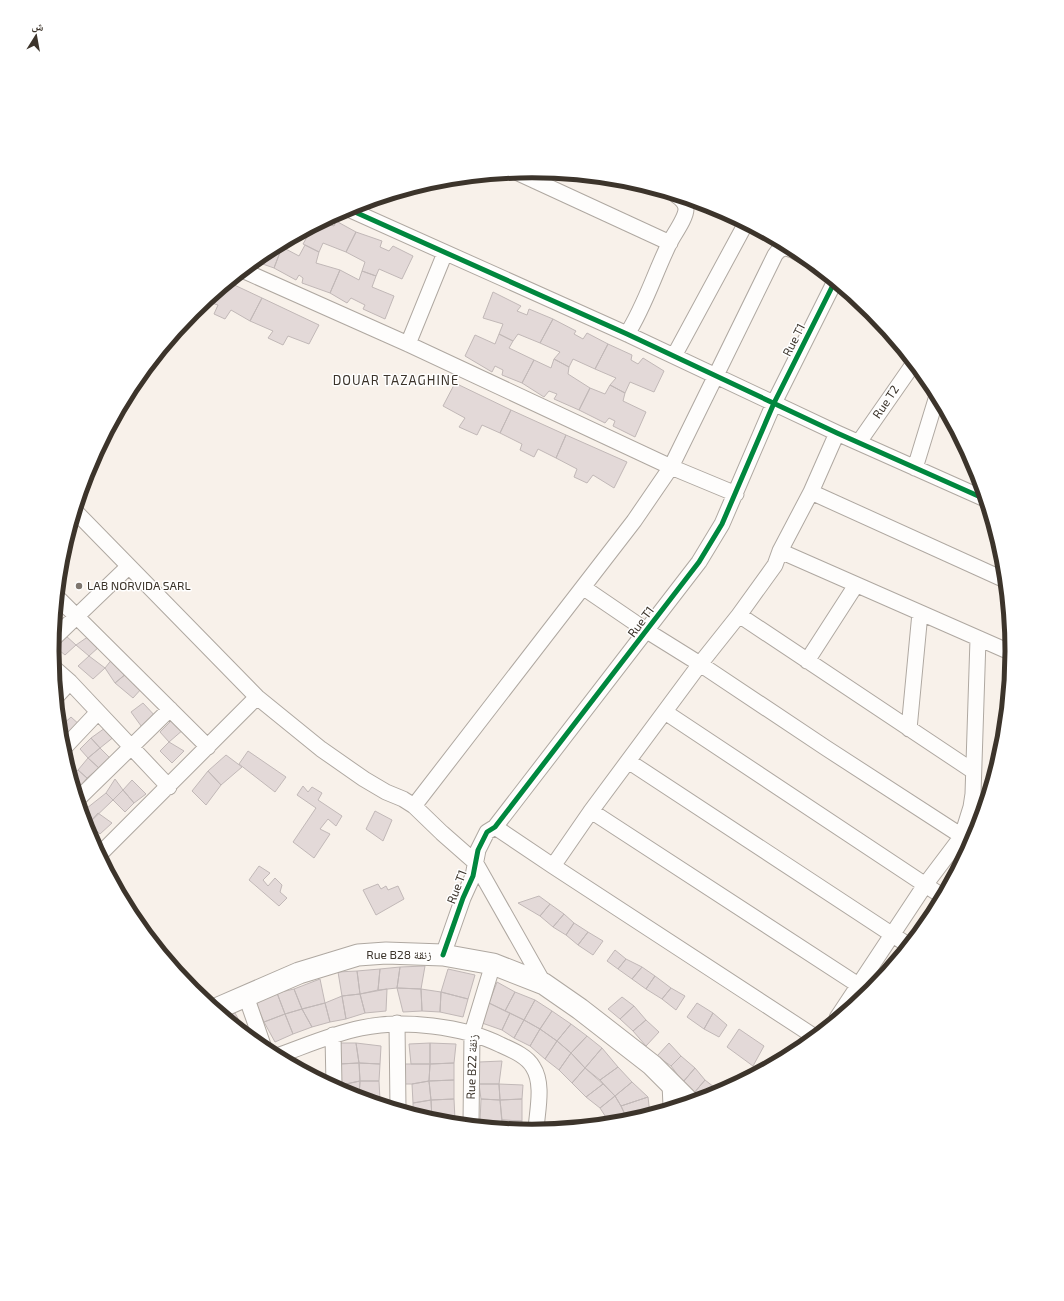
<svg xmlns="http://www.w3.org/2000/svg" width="1064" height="1301" viewBox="0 0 1064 1301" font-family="'Exo 2','Noto Naskh Arabic',sans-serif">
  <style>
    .building { fill: #e3d9d8; stroke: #c1b8b7 }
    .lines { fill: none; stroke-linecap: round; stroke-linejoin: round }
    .street-casing { stroke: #afa8a1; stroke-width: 17 }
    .secondary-casing { stroke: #afa8a1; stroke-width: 23 }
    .street { stroke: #fefdfc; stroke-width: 15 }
    .secondary { stroke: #fefdfc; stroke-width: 21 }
    .cycleway-casing { stroke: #fff; stroke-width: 8 }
    .cycleway { stroke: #00873e; stroke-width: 5 }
    .poi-dot { fill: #7e766e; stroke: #fff; stroke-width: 1.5 }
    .labels { text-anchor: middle; stroke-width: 3; stroke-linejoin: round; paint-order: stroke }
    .street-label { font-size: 12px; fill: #3c342b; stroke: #fff }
    .poi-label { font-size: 12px; fill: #3c342b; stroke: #fff; text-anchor: start }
    .neighbourhood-label { font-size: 13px; letter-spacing: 1px; fill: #3c342b; stroke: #fff }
    .rim { fill: none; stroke: #3c342b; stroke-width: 5 }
  </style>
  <rect width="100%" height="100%" fill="#f8f1ea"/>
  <path class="building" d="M 323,220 L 323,222 L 334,226 L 336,221 L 356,232 L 346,252 L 323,243 L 319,252 L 303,244 L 307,237 L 299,234 Z
    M 356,232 L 382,241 L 380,247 L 389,251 L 393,246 L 413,256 L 402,279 L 379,269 L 376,276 L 362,271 L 365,262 L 346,252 Z
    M 277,245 L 282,247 L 274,268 L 254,261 L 266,251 Z
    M 305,245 L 319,252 L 316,263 L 340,270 L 330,293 L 302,283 L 303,278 L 299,275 L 296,280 L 274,268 L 282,247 L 299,256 Z
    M 340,270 L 359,280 L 362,271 L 376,276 L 372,287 L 394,296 L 385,319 L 363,309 L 365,305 L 351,298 L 347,303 L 330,293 Z
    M 228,282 L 262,298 L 250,321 L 231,310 L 225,319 L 214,314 L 218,305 L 205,301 Z
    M 493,292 L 521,306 L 517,311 L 527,315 L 529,309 L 553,319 L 540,343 L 518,334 L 513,341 L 499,334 L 503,324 L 483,318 Z
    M 262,298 L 319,325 L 309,344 L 288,336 L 283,345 L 268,338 L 273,331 L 250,321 Z
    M 553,319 L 576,331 L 574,334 L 583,339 L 587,333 L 608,344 L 595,369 L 573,359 L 569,367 L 554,359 L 560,352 L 540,343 Z
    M 499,334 L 513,341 L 509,348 L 534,360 L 522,383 L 502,375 L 503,370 L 495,366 L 492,372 L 465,356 L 475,335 L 495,344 Z
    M 608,344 L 632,355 L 631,360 L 638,364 L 643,358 L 664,371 L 654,392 L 630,382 L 625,393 L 610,385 L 616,378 L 595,369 Z
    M 554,359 L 569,367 L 568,374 L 590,388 L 579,410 L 554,399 L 557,394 L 549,391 L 544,397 L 522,383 L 534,360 L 551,368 Z
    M 455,383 L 511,410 L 500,433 L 482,425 L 477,435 L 459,427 L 465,418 L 443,406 Z
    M 610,385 L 625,393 L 623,401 L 646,412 L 635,437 L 613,426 L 615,421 L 609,418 L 605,423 L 579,410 L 590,388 L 605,394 Z
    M 511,410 L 566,435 L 556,458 L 538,449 L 534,457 L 520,450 L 522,444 L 500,433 Z
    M 566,435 L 627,462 L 614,488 L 593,475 L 587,483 L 574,477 L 577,469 L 556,458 Z
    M 65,635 L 76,645 L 65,655 L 54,646 Z
    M 89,636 L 100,646 L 89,656 L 76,645 Z
    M 89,656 L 105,668 L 93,679 L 78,666 Z
    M 113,658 L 127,673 L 115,683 L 105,668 Z
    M 127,673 L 142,688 L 133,698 L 115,683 Z
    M 143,703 L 157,718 L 144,730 L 131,712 Z
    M 71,717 L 81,726 L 70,738 L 60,727 Z
    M 172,720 L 184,729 L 169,742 L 160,732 Z
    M 105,728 L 115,736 L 100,748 L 91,738 Z
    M 91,738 L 100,748 L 88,758 L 80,749 Z
    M 169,742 L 184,751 L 172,763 L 160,751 Z
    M 100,748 L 110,758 L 99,768 L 88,758 Z
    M 248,751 L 286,777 L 275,792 L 239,764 Z
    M 226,755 L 242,767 L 221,785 L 208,771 Z
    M 88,758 L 99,768 L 87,778 L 78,770 Z
    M 78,770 L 87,778 L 77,790 L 74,787 L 71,777 Z
    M 208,771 L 221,785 L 206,805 L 192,791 Z
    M 115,779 L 123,790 L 113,800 L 106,793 Z
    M 132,780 L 146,794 L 134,803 L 123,790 Z
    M 303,786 L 308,792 L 312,787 L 322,793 L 318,800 L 342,816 L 336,826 L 328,819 L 320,829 L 330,834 L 314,858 L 293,842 L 316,808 L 297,795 Z
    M 123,790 L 134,803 L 125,812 L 113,800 Z
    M 106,793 L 113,800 L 89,823 L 82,812 Z
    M 375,811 L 392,820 L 383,841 L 366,829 Z
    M 98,813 L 112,823 L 100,834 L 89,823 Z
    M 259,866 L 270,873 L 263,880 L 268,886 L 275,878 L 282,885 L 280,892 L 287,898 L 279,906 L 249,880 Z
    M 378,884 L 381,889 L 386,886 L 388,890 L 398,886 L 404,899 L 376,915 L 363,890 Z
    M 539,896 L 550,904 L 540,916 L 518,903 Z
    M 550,904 L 564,914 L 553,927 L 540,916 Z
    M 564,914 L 574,923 L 566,935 L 553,927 Z
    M 574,923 L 588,932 L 578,945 L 566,935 Z
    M 588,932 L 603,941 L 593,955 L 578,945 Z
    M 615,950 L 626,959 L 618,969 L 607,961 Z
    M 626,959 L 642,967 L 632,979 L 618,969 Z
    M 425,966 L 421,989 L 397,988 L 400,967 Z
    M 400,967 L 397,988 L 378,990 L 380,969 Z
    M 642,967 L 655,976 L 646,989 L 632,979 Z
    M 380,969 L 378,990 L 360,994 L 357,971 Z
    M 448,969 L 475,975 L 468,999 L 441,992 Z
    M 357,971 L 360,994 L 342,996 L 338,972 Z
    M 655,976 L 671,988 L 662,999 L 646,989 Z
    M 320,979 L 325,1003 L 302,1009 L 294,989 Z
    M 497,982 L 515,992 L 505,1011 L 489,1003 Z
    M 397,988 L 421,989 L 422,1011 L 403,1012 Z
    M 671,988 L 685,996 L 676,1010 L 662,999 Z
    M 294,989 L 302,1009 L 285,1014 L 277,993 Z
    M 387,989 L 386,1011 L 365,1013 L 360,994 Z
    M 421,989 L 441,992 L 440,1012 L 422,1011 Z
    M 441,992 L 468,999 L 463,1017 L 440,1012 Z
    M 515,992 L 535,1000 L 524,1020 L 505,1011 Z
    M 277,993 L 285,1014 L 264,1022 L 255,1001 Z
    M 360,994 L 365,1013 L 346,1019 L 342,996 Z
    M 342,996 L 346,1019 L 330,1022 L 325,1003 Z
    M 622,997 L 634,1006 L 620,1019 L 608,1009 Z
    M 535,1000 L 552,1011 L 540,1029 L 524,1020 Z
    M 325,1003 L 330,1022 L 312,1027 L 302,1009 Z
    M 489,1003 L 510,1013 L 502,1030 L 482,1023 Z
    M 697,1003 L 713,1013 L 704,1029 L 687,1017 Z
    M 634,1006 L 646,1020 L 633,1031 L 620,1019 Z
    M 302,1009 L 312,1027 L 293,1034 L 285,1014 Z
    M 552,1011 L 571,1024 L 557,1041 L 540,1029 Z
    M 235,1013 L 246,1033 L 225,1017 Z
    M 510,1013 L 524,1020 L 514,1038 L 502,1030 Z
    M 713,1013 L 727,1025 L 719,1037 L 704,1029 Z
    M 285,1014 L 293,1034 L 275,1042 L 264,1022 Z
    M 524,1020 L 540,1029 L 530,1046 L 514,1038 Z
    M 646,1020 L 659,1032 L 646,1046 L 633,1031 Z
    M 571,1024 L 587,1036 L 571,1053 L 557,1041 Z
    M 540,1029 L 557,1041 L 545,1059 L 530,1046 Z
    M 739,1029 L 764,1046 L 753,1066 L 727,1047 Z
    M 587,1036 L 602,1048 L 585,1068 L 571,1053 Z
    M 557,1041 L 571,1053 L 559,1070 L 545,1059 Z
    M 337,1043 L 356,1043 L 359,1063 L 339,1064 Z
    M 356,1043 L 381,1046 L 380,1064 L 359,1063 Z
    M 430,1043 L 430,1064 L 411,1064 L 409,1044 Z
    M 430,1043 L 456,1044 L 454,1063 L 430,1064 Z
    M 669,1043 L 681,1056 L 671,1066 L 657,1056 Z
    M 602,1048 L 618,1067 L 600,1080 L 585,1068 Z
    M 571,1053 L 585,1068 L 572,1083 L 559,1070 Z
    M 681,1056 L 695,1068 L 683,1082 L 671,1066 Z
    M 502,1061 L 499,1084 L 479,1084 L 479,1062 Z
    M 359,1063 L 360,1081 L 341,1085 L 339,1064 Z
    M 359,1063 L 380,1064 L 379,1081 L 360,1081 Z
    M 454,1063 L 454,1080 L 429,1081 L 430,1064 Z
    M 404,1064 L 430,1064 L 429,1081 L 412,1084 L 402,1084 Z
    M 618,1067 L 632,1082 L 615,1096 L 600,1080 Z
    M 585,1068 L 603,1084 L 586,1097 L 572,1083 Z
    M 695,1068 L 705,1080 L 694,1093 L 683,1082 Z
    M 454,1080 L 454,1099 L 431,1100 L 429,1081 Z
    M 705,1080 L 719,1091 L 715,1094 L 699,1099 L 694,1093 Z
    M 360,1081 L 379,1081 L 380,1100 L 367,1100 L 359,1097 Z
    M 360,1081 L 359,1097 L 341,1090 L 341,1085 Z
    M 429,1081 L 431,1100 L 413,1103 L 412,1084 Z
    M 632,1082 L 648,1097 L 621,1106 L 615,1096 Z
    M 479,1084 L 499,1084 L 500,1100 L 481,1099 Z
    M 499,1084 L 523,1085 L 522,1099 L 500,1100 Z
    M 603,1084 L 615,1096 L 600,1108 L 586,1097 Z
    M 615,1096 L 621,1106 L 628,1121 L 609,1122 L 600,1108 Z
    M 648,1097 L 650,1114 L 628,1121 L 621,1106 Z
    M 454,1099 L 455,1120 L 436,1121 L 432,1119 L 431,1100 Z
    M 481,1099 L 500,1100 L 502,1123 L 480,1122 Z
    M 522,1099 L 522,1121 L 502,1120 L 500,1100 Z
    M 431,1100 L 432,1119 L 413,1113 L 413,1103 Z
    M 502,1120 L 522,1121 L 522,1130 L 502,1128 Z
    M 480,1122 L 502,1123 L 502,1128 L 480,1125 Z"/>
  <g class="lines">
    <defs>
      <path id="street" d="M 516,172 L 670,243
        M 346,208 L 627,334 L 837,433 L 985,499
        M 242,270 L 408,344 L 671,467 L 736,494
        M 627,334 C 645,306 655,272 670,242 C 674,234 686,218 686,209 C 686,202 681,199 676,195
        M 408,344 L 445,253
        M 674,356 L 746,223
        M 859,442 L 914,363
        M 915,468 L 937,396
        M 811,492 L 1005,580
        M 75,511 L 257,697 L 321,749 L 364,779 L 386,792 L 403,799 L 414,806 L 442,833 L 475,862 L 544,984
        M 780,551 L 1012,653
        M 584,588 L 647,631 L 700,664 L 826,748 L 971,842
        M 57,597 L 208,747
        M 739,615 L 973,771
        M 53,639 L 128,567
        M 807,661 L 856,585
        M 54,668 L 70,682 L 169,787
        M 57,696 L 70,682
        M 665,712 L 942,896
        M 909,729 L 920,613
        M 63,749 L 98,712
        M 628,761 L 908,945
        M 78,799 L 170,709
        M 414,806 L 634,521 L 671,467 L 775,255 C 784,241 795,252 807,258
        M 591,811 L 869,992
        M 495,827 L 553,866 L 815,1037
        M 99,855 L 257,697
        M 553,866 L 591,811 L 700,664 L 739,615 L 775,565 L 780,551 L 811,492 L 837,433
        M 443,955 L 463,898 L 473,876 L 478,850 L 487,832 L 495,827 L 699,562 L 722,524 L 774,403 L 835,281
        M 246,996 L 264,1048
        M 837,1018 L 925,885 L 962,836 L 971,807 L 973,794 L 978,639
        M 397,1023 L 398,1109
        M 333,1035 L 334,1086
        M 277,1056 C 305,1046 332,1034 361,1028 C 403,1019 463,1026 501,1045 C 512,1050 527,1056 533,1067 C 544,1084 537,1111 536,1130
        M 670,1083 L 671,1107
        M 471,1124 L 472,1033 L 493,964"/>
      <path id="secondary" d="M 216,1009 L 299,973 L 358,955 L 386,953 L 443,955 L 493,964 L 544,984 L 580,1009 L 652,1065 L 689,1102"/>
    </defs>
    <use href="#street" class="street-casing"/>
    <use href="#secondary" class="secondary-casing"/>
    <use href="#street" class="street"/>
    <use href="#secondary" class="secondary"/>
    <defs>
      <path id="cycleway" d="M 346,208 L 627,334 L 837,433 L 985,499
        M 443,955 L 463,898 L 473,876 L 478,850 L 487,832 L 495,827 L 699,562 L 722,524 L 774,403 L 835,281"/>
    </defs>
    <use href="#cycleway" class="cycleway-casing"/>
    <use href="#cycleway" class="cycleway"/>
  </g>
  <circle class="poi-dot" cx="79" cy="586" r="4"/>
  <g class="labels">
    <g class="street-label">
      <text transform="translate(794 340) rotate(-63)" y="4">Rue T1</text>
      <text transform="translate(886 402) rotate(-56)" y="4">Rue T2</text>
      <text transform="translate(641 622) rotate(-53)" y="4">Rue T1</text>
      <text transform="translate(457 887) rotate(-69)" y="4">Rue T1</text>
      <text x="399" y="959">Rue B28 زنقة</text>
      <text transform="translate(472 1067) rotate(-88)" y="4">Rue B22 زنقة</text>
    </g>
    <g class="poi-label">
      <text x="87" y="590">LAB NORVIDA SARL</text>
    </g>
    <g class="neighbourhood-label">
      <text x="396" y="385">DOUAR TAZAGHINE</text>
    </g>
  </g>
  <path d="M0 0H1064V1301H0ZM59 651a473 473 0 1 1 946 0a473 473 0 1 1-946 0Z" fill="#fff" fill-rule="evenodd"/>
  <path class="rim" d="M59 651a473 473 0 1 1 946 0a473 473 0 1 1-946 0Z"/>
  <g transform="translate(36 36) rotate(11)" stroke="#ffffff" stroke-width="3" paint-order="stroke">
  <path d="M0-3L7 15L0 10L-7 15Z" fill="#3c342b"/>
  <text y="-6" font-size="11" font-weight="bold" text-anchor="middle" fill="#3c342b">ش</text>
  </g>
</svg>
